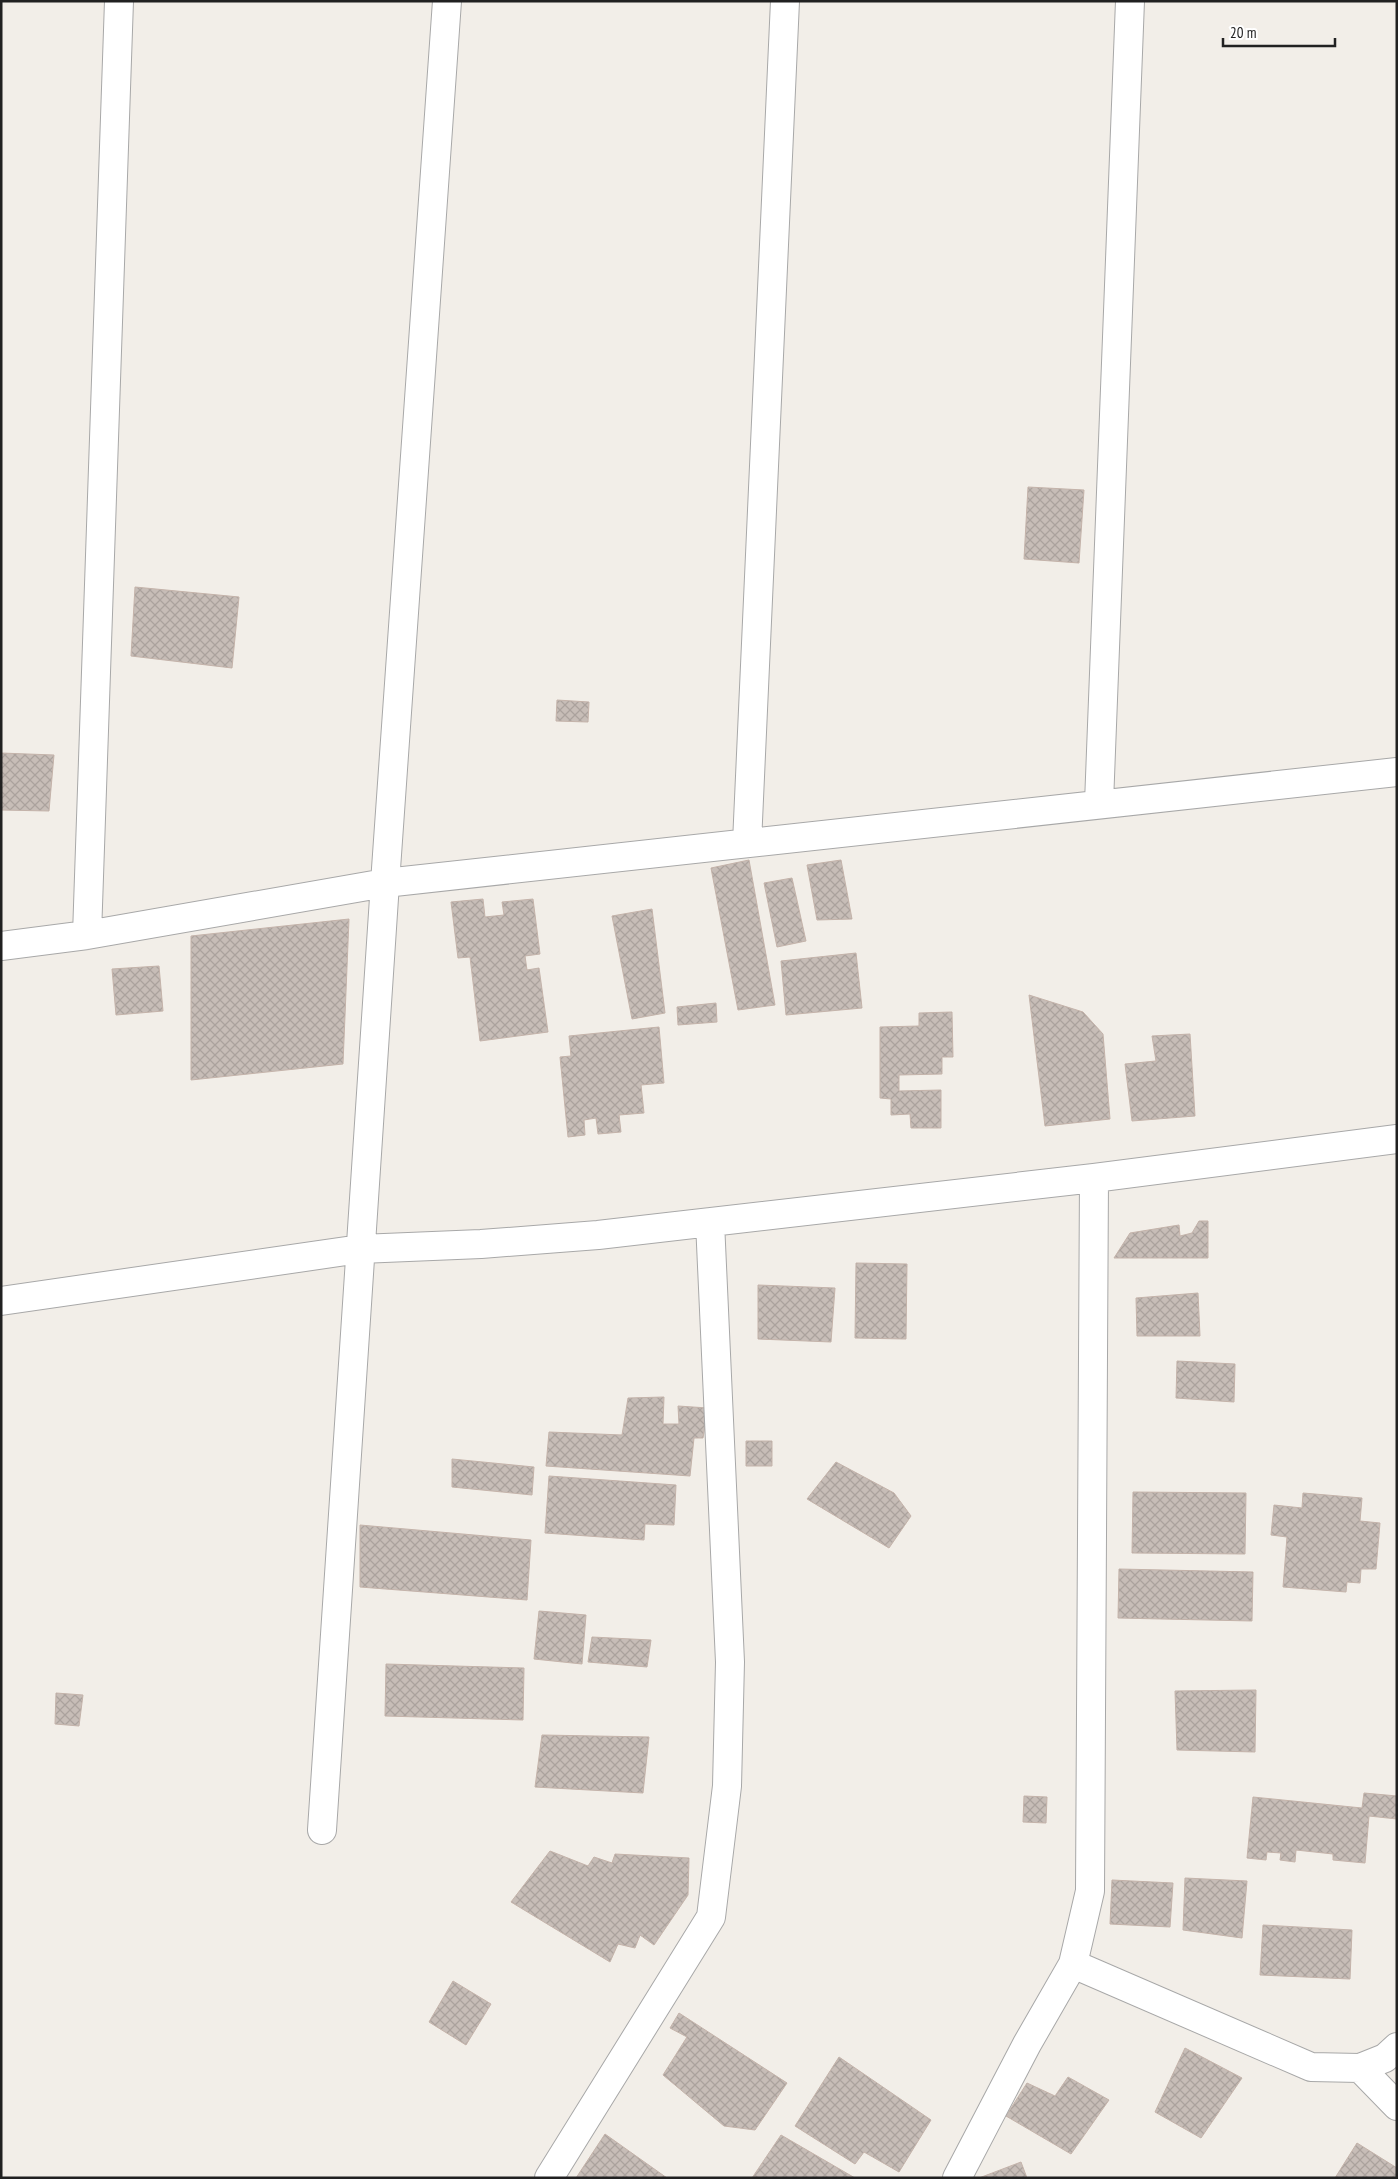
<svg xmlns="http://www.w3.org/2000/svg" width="1398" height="2179" viewBox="0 0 1398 2179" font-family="'PT Sans Narrow',sans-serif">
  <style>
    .building { fill: url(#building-cross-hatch); stroke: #c4b3aa }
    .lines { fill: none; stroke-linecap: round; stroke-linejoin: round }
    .street-casing { stroke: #a8a8a8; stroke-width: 30 }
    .street { stroke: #fff; stroke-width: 28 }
  </style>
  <defs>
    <pattern id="building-cross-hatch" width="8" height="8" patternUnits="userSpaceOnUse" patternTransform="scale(1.25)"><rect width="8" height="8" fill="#c7bdb7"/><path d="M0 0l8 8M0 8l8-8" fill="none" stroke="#aba29d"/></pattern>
  </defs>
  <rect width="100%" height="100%" fill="#f2eee8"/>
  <path class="building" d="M 1028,487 L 1084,490 L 1079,563 L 1024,559 Z
    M 135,587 L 239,597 L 232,668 L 131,656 Z
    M 557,700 L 589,702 L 588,722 L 556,721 Z
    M 1,753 L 54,755 L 49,811 L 1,810 Z
    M 749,860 L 775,1005 L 738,1010 L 711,868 Z
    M 841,860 L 852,919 L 817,920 L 807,865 Z
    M 792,878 L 806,941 L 777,947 L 764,883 Z
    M 483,899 L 485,917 L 504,915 L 502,902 L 533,899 L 540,954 L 525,956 L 527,970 L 539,968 L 548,1032 L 480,1041 L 470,957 L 458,958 L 451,902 Z
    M 652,909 L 665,1013 L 632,1019 L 612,916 Z
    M 349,919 L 343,1064 L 191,1080 L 191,936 Z
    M 856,953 L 862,1008 L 786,1015 L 781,961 Z
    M 159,966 L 163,1011 L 116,1015 L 112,969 Z
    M 1029,995 L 1083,1012 L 1103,1034 L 1110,1119 L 1045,1126 Z
    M 716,1003 L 717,1022 L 678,1025 L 677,1007 Z
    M 952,1012 L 953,1057 L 942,1057 L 942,1074 L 899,1075 L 899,1091 L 941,1090 L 941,1128 L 911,1128 L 910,1114 L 891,1115 L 891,1099 L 880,1098 L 880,1027 L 919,1026 L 919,1013 Z
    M 659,1027 L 664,1083 L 641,1085 L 644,1113 L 619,1115 L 621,1132 L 598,1134 L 596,1118 L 584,1120 L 585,1135 L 568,1137 L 560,1057 L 571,1056 L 569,1036 Z
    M 1190,1034 L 1195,1116 L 1132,1121 L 1125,1064 L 1156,1061 L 1152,1036 Z
    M 1199,1221 L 1208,1221 L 1208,1258 L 1114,1258 L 1130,1233 L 1179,1225 L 1180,1236 L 1192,1233 Z
    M 856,1263 L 907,1264 L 906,1339 L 855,1338 Z
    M 758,1285 L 835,1288 L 831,1342 L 758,1339 Z
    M 1198,1293 L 1200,1336 L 1137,1336 L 1136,1298 Z
    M 1177,1361 L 1235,1364 L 1234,1402 L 1176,1398 Z
    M 664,1397 L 663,1424 L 679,1424 L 678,1406 L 708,1408 L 703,1438 L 694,1438 L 690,1476 L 546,1466 L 549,1432 L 622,1435 L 628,1398 Z
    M 746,1441 L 772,1441 L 772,1466 L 746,1466 Z
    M 452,1459 L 534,1467 L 532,1495 L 452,1487 Z
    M 836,1462 L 894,1493 L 911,1516 L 889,1548 L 807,1499 Z
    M 549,1476 L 676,1485 L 674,1525 L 645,1524 L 644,1540 L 545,1533 Z
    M 1133,1492 L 1246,1493 L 1245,1554 L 1132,1553 Z
    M 1303,1493 L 1362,1498 L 1360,1521 L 1380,1523 L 1376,1569 L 1361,1569 L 1360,1583 L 1347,1582 L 1346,1592 L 1283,1587 L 1287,1537 L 1271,1535 L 1274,1505 L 1302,1508 Z
    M 360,1525 L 531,1540 L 527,1600 L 360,1587 Z
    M 1119,1569 L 1253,1572 L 1252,1621 L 1118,1618 Z
    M 539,1611 L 586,1615 L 582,1664 L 534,1659 Z
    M 592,1637 L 651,1640 L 647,1667 L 588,1662 Z
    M 386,1664 L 524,1668 L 523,1720 L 385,1716 Z
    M 1256,1690 L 1255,1752 L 1177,1750 L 1175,1691 Z
    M 56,1693 L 83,1695 L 79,1726 L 55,1724 Z
    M 542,1735 L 649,1737 L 643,1793 L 535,1787 Z
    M 1364,1793 L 1397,1796 L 1397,1819 L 1369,1816 L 1365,1863 L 1333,1860 L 1333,1854 L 1296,1850 L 1295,1862 L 1280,1860 L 1281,1853 L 1267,1852 L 1266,1860 L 1247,1858 L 1253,1797 L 1362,1808 Z
    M 1024,1796 L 1047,1797 L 1046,1823 L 1023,1822 Z
    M 550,1851 L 588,1866 L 594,1857 L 612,1863 L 615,1854 L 689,1858 L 688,1895 L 654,1945 L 640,1935 L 635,1948 L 618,1944 L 610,1962 L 511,1902 Z
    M 1185,1878 L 1247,1881 L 1242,1938 L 1183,1930 Z
    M 1112,1880 L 1173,1883 L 1170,1927 L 1110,1924 Z
    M 1263,1925 L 1352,1930 L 1350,1979 L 1260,1975 Z
    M 453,1981 L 491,2004 L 466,2045 L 429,2022 Z
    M 679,2013 L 787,2083 L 755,2130 L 724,2126 L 663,2075 L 687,2037 L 670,2028 Z
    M 1185,2048 L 1242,2078 L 1201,2138 L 1155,2112 Z
    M 839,2057 L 931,2120 L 899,2172 L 864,2152 L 855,2164 L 795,2126 Z
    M 1068,2077 L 1109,2100 L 1071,2154 L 1006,2116 L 1027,2083 L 1055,2096 Z
    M 605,2134 L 667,2178 L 576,2178 Z
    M 781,2135 L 855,2178 L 752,2178 Z
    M 1357,2143 L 1397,2168 L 1397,2178 L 1335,2178 Z
    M 1021,2162 L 1027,2178 L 979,2178 Z"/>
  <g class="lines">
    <defs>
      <path id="street" d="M 1099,803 L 1130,1
        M 747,843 L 785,1
        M 87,935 L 119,1
        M 1,946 L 87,935 L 385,883 L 1397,772
        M 1,1301 L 360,1249 L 481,1244 L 598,1235 L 1094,1178 L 1397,1139
        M 322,1830 L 385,883 L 447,1
        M 1073,1964 L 1311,2067 L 1360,2068 L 1385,2058 L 1397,2047
        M 1360,2068 L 1397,2106
        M 549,2178 L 711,1917 L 727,1786 L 730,1662 L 710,1222
        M 957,2178 L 1027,2044 L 1073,1964 L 1090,1891 L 1094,1178"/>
    </defs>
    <use href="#street" class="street-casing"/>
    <use href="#street" class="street"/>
  </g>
  <rect width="1398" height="2179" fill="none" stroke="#212121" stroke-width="5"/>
  <path d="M1223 38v8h112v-8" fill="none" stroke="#212121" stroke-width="2.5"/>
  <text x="1230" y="38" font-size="15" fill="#212121" stroke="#ffffff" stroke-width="4" paint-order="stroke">20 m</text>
</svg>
